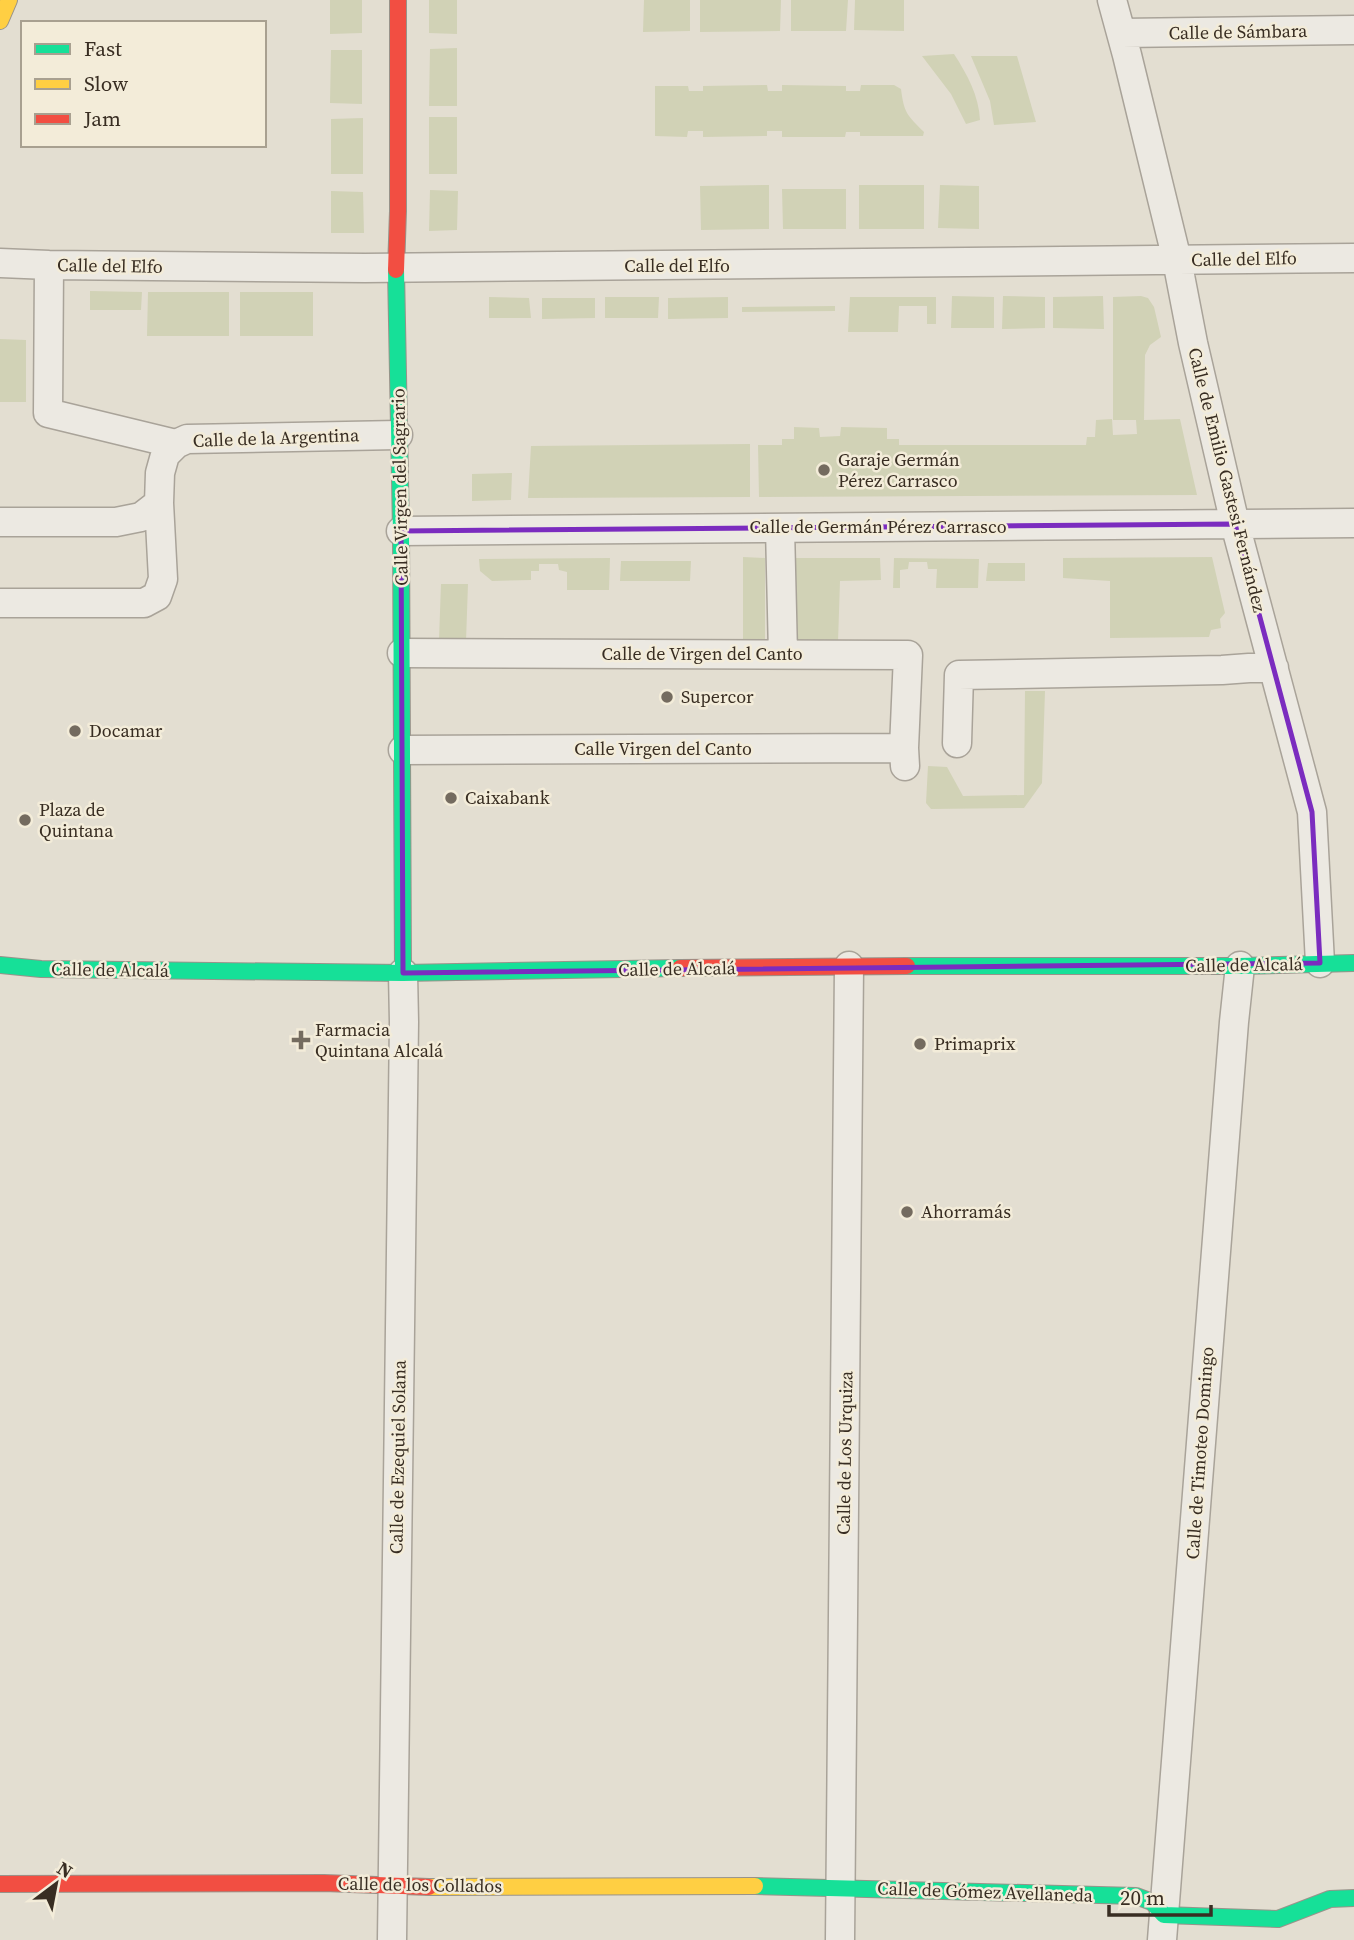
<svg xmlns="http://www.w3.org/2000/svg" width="1354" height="1940" viewBox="0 0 1354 1940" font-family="'Source Serif 4',serif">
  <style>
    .green { fill: #d1d2b6 }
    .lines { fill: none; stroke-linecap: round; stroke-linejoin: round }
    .street-casing { stroke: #a9a399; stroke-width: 31 }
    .fast-casing { stroke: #98938a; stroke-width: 18 }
    .slow-casing { stroke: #98938a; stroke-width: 18 }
    .jam-casing { stroke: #98938a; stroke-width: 18 }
    .street { stroke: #ece9e2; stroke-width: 28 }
    .fast { stroke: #16e098; stroke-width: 16 }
    .slow { stroke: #ffcf43; stroke-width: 16 }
    .jam { stroke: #f24e42; stroke-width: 16 }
    .marked { fill: none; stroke: #7b2cbf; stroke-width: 5; stroke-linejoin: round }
    .poi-dot { fill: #746b5f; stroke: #f3ecd9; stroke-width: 2.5 }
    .labels { text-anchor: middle; stroke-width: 5; stroke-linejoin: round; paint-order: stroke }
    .street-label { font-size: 18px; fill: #382d22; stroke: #f3ecd9 }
    .poi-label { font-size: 18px; fill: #382d22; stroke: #f3ecd9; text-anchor: start }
  </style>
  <rect width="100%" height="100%" fill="#e3ded1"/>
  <path class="green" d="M 330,0 L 362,0 L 362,33 L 330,34 Z
    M 429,0 L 457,0 L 457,34 L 429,33 Z
    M 644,0 L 690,0 L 690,31 L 643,32 Z
    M 700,0 L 781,0 L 780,31 L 700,32 Z
    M 791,0 L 848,0 L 846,31 L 791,31 Z
    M 855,0 L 904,0 L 904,31 L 854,30 Z
    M 457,48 L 457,106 L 429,106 L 430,49 Z
    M 331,50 L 362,50 L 362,104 L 330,103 Z
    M 954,54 C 967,74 979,96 980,120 L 966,124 L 951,94 L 922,56 Z
    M 971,56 L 1017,56 L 1036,122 L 994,125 L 990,101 Z
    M 767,85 L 768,91 L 782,91 L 782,85 L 846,86 L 846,91 L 860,91 L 861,85 L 894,85 L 901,89 C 904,113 907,115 924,132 L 923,136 L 860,136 L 860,132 L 846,132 L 845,137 L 782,137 L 782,131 L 767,131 L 767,136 L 703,137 L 703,131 L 688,131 L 687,137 L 655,136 L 655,86 L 688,86 L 689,91 L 703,91 L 703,86 Z
    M 429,117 L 457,117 L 457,174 L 429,174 Z
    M 363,118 L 363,174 L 331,174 L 331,119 Z
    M 769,185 L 769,229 L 701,230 L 700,186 Z
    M 859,185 L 924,185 L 924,229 L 859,229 Z
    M 940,185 L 979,186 L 979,229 L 938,228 Z
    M 782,189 L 846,189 L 846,229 L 783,229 Z
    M 430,190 L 458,191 L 457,230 L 429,231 Z
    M 331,191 L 363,192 L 364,233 L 331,233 Z
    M 90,291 L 142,292 L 141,310 L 90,310 Z
    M 148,292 L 229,292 L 229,336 L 147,336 Z
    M 240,292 L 313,292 L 313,336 L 240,336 Z
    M 952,296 L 994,297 L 994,328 L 951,328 Z
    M 1003,296 L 1045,297 L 1045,328 L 1002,329 Z
    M 1103,296 L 1104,329 L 1053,328 L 1053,297 Z
    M 1141,296 L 1148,298 L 1154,307 L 1161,337 L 1150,345 L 1145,355 L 1144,420 L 1180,419 L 1197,495 L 759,497 L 758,445 L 782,445 L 782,439 L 794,439 L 794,427 L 819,428 L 820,437 L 840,436 L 841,427 L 887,428 L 887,439 L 899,439 L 899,445 L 1086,445 L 1087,437 L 1095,437 L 1096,420 L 1112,419 L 1113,435 L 1137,434 L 1136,420 L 1113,420 L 1113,297 Z
    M 489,297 L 529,298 L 531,318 L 489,318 Z
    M 605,297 L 659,297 L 658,318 L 605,318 Z
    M 728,297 L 728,318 L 668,319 L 668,298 Z
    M 850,297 L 936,297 L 936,324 L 927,324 L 927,306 L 899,306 L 898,332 L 848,332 Z
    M 542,298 L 595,298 L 595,318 L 542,319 Z
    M 835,306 L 835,311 L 742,312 L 742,307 Z
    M 0,339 L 26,340 L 26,402 L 0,402 Z
    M 750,444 L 750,497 L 528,498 L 531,446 Z
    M 512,473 L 511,500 L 472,501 L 472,474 Z
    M 743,557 L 765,558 L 765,640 L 743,640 Z
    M 1212,557 L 1225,613 L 1220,619 L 1221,628 L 1211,630 L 1209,637 L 1110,638 L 1110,581 L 1063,578 L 1063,558 Z
    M 610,558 L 609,590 L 567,590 L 567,572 L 559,570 L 558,564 L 539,564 L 539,571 L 531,571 L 531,580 L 492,581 L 480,571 L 479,559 Z
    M 790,558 L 880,558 L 881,580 L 840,581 L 838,642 L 790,642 Z
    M 894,558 L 979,559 L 978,588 L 936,588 L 937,569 L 928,569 L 927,562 L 909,562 L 908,569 L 900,570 L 900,588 L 893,588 Z
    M 621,561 L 691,561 L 690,581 L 620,581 Z
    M 988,563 L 1025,563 L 1025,581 L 986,581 Z
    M 441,584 L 468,584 L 466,641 L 439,640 Z
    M 1025,691 L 1045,691 L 1042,783 L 1024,808 L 931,809 L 926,803 L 928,766 L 947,767 L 963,796 L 1024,795 Z"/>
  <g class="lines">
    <defs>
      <path id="street" d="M 1112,0 L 1127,55 L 1177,260 L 1193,343 L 1235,524 L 1312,812 L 1320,963
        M 1122,33 L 1354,30
        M 0,263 L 49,265 L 365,268 L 1354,258
        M 49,265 L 48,413 L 176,444
        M 0,522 L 116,522 L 141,517 L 159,503
        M 780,528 L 783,654
        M 401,531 L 1354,523
        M 0,603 L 144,603 L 157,596 L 163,579 L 159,503 L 160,473 L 165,455 L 176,444 L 187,439 L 398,435
        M 402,653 L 908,655 L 904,748
        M 957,743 L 959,675 L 1222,670 L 1249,668 L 1274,668
        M 403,750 L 904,748 L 905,766
        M 392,1940 L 404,1022 L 403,973
        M 840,1940 L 849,966
        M 1162,1940 L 1234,1022 L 1240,966"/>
      <path id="fast" d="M 396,270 L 401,531 L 403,973
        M 0,965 L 41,969 L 403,973 L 680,968
        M 907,966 L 1240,966 L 1354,963
        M 755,1886 L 1136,1896 L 1152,1902 L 1164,1915 L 1278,1919 L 1330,1899 L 1354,1898"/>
      <path id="slow" d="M 0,21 L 9,0
        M 429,1887 L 755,1886"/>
      <path id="jam" d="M 396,270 L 398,211 L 398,0
        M 680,968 L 907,966
        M 0,1884 L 324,1883 L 429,1887"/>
    </defs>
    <use href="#street" class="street-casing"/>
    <use href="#fast" class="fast-casing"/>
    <use href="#slow" class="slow-casing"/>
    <use href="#jam" class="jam-casing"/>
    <use href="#street" class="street"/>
    <use href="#fast" class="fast"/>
    <use href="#slow" class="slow"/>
    <use href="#jam" class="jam"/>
  </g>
  <path class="marked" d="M 1235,524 L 1312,812 L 1320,963 L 403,973 L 401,531 Z"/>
  <g class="poi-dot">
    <circle cx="824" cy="470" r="7"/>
    <circle cx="667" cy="697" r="7"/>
    <circle cx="75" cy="731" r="7"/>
    <circle cx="451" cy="798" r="7"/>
    <circle cx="25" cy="820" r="7"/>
    <path d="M297.5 1029.5h7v7h7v7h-7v7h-7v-7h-7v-7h7z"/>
    <circle cx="920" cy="1044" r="7"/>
    <circle cx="907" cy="1212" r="7"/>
  </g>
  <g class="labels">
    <g class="street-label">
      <text transform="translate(1238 32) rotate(-1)" y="6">Calle de Sámbara</text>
      <text transform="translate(1244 259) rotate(-1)" y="6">Calle del Elfo</text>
      <text transform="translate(110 266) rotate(1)" y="6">Calle del Elfo</text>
      <text x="677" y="272">Calle del Elfo</text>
      <text transform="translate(276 438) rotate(-2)" y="6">Calle de la Argentina</text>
      <text transform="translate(1227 480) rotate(76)" y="6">Calle de Emilio Gastesi Fernández</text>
      <text transform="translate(400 487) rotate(-91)" y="6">Calle Virgen del Sagrario</text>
      <text x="878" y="533">Calle de Germán Pérez Carrasco</text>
      <text x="702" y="660">Calle de Virgen del Canto</text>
      <text x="663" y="755">Calle Virgen del Canto</text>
      <text transform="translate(1244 965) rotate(-1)" y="6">Calle de Alcalá</text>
      <text transform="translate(677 969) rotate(-1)" y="6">Calle de Alcalá</text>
      <text transform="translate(110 970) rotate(1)" y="6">Calle de Alcalá</text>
      <text transform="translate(845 1453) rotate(-89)" y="6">Calle de Los Urquiza</text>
      <text transform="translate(1200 1453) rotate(-86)" y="6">Calle de Timoteo Domingo</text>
      <text transform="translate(398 1457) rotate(-89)" y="6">Calle de Ezequiel Solana</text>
      <text transform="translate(420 1885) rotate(1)" y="6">Calle de los Collados</text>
      <text transform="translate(985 1892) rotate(2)" y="6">Calle de Gómez Avellaneda</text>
    </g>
    <g class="poi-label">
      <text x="838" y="466">Garaje Germán<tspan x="838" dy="21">Pérez Carrasco</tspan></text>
      <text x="681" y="703">Supercor</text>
      <text x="89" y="737">Docamar</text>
      <text x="465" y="804">Caixabank</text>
      <text x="39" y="816">Plaza de<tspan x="39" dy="21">Quintana</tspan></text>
      <text x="315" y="1036">Farmacia<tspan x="315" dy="21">Quintana Alcalá</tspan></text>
      <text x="934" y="1050">Primaprix</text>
      <text x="921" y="1218">Ahorramás</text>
    </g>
  </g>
  <rect x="21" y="21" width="245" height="126" fill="#f3ecd9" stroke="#a8a090" stroke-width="2"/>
  <rect x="35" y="44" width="35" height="10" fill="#16e098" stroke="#a8a090" stroke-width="2"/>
  <text x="84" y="56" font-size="21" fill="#382d22">Fast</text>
  <rect x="35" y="79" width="35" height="10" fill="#ffcf43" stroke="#a8a090" stroke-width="2"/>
  <text x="84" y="91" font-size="21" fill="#382d22">Slow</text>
  <rect x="35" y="114" width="35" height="10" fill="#f24e42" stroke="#a8a090" stroke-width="2"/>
  <text x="84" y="126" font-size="21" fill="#382d22">Jam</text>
  <g transform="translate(56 1884) rotate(32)" stroke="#f3ecd9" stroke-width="5" paint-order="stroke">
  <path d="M0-5L12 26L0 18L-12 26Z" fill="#382d22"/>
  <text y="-10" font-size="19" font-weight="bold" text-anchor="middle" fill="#382d22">N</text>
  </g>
  <path d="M1109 1905v10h102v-10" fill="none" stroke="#382d22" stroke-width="3.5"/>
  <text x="1120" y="1905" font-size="21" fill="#382d22" stroke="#f3ecd9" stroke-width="5" paint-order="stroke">20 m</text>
</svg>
